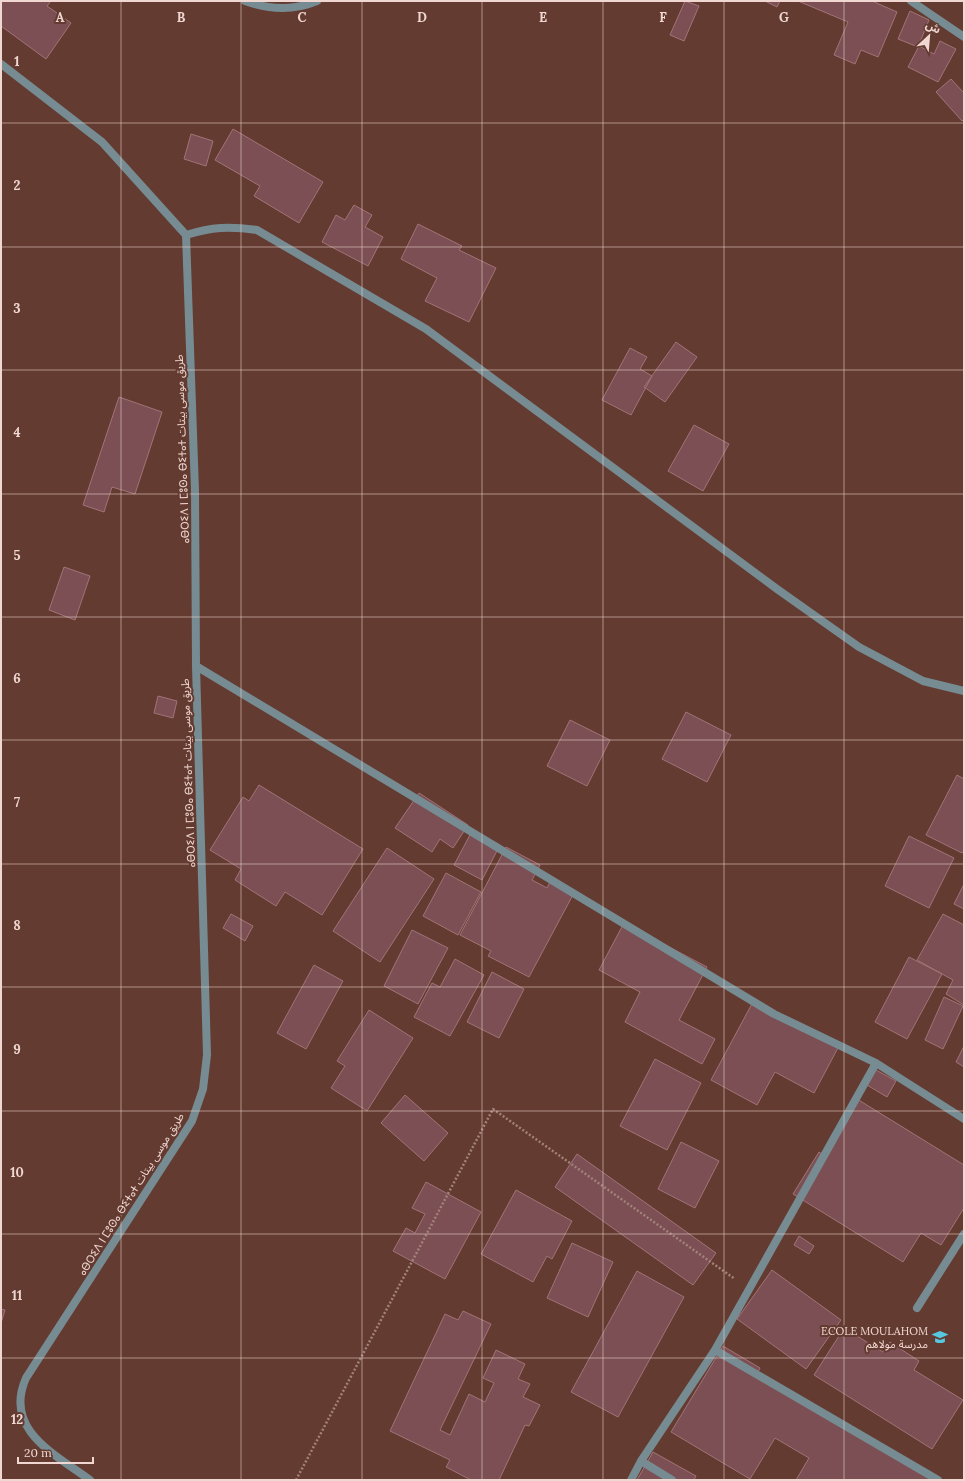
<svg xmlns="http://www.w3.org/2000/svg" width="965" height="1481" viewBox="0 0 965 1481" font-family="Lora,'Noto Sans Arabic','Noto Sans Tifinagh',serif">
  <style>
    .building { fill: #7b4f53; stroke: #a27377 }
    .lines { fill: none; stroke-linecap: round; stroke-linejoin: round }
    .path { stroke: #a3827a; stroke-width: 2.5; stroke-dasharray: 2 2; stroke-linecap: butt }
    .minor { stroke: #768c92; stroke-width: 8 }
    .tertiary { stroke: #768c92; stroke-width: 8 }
    .grid { fill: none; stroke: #f0d7d1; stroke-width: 1; stroke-opacity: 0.55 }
    .labels { text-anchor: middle; stroke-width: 4; stroke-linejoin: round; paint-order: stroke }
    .street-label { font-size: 11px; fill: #f0d7d1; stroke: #633b31 }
    .poi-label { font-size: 11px; fill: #f0d7d1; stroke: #633b31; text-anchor: end }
    .grid-label { font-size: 13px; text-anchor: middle; font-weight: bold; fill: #f0d7d1; stroke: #633b31; stroke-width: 4; stroke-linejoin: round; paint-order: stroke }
  </style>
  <rect width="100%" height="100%" fill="#633b31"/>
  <path class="building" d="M 1,1 L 51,1 L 47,6 L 71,23 L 46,59 L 1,26 Z
    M 685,1 L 699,6 L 684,41 L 670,35 Z
    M 765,1 L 780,1 L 777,7 Z
    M 798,1 L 872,1 L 897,12 L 878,57 L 861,50 L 855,64 L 834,55 L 848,22 Z
    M 910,11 L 929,20 L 918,47 L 898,39 Z
    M 940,41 L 956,49 L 938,82 L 908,67 L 919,46 L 934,54 Z
    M 951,79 L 963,92 L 964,91 L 964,119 L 962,121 L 936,92 Z
    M 233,129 L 323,182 L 299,223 L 254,196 L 260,186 L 215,160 Z
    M 191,134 L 213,141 L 206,166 L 184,159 Z
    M 354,205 L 372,215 L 365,227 L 383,237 L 368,266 L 322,242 L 336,215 L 345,220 Z
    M 418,224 L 462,246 L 459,250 L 496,268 L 469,322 L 425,301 L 437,278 L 401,259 Z
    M 676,342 L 697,357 L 665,402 L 644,387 Z
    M 630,348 L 647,357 L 640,369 L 652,376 L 631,415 L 602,400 Z
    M 119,397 L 162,412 L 135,494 L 112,487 L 104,512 L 83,505 Z
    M 694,425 L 729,444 L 703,491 L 668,471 Z
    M 64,567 L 90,576 L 75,620 L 49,610 Z
    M 158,696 L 177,701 L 173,718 L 154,713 Z
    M 686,712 L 731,735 L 707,782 L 662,759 Z
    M 570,720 L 610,740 L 587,786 L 547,766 Z
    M 957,775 L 964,779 L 964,850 L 962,853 L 926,835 Z
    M 259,785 L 363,849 L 322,915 L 285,892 L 276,906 L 235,880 L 241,869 L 210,850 L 243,797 L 249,801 Z
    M 419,793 L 468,825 L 453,848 L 440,839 L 432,852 L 395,828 Z
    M 472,831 L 500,845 L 482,880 L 454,865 Z
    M 909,836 L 954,858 L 929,908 L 885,886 Z
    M 506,847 L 540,865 L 532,880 L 547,888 L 552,878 L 575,891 L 529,977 L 488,956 L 491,951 L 460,935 Z
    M 387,848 L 434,879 L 380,962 L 333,931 Z
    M 446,873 L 481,892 L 458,935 L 423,916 Z
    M 964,884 L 964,909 L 954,904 Z
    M 231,914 L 253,926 L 245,941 L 223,928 Z
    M 943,914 L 964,925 L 964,1005 L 946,994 L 953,980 L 917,960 Z
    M 624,923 L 707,967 L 679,1020 L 715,1039 L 702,1064 L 625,1022 L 640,992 L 599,970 Z
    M 412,930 L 448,948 L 418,1004 L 384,986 Z
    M 909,957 L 942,974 L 907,1039 L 875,1022 Z
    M 455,959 L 484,975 L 450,1036 L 414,1017 L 432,983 L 440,987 Z
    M 314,965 L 343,981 L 306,1049 L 277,1033 Z
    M 492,972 L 524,989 L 499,1038 L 467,1022 Z
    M 944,997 L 963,1006 L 943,1049 L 925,1040 Z
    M 754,1000 L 839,1046 L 814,1093 L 775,1072 L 757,1105 L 711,1080 Z
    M 369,1010 L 413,1038 L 367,1111 L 331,1088 L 345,1066 L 337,1061 Z
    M 964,1046 L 964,1067 L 956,1062 Z
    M 655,1059 L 701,1083 L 667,1150 L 620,1126 Z
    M 876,1070 L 896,1081 L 887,1097 L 867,1085 Z
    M 405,1095 L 448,1133 L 424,1161 L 381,1123 Z
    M 857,1099 L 964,1165 L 964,1208 L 941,1245 L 921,1233 L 903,1262 L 793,1194 L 819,1152 L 823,1155 Z
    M 681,1142 L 719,1161 L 695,1208 L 658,1189 Z
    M 577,1154 L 716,1253 L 693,1285 L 555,1187 Z
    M 426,1182 L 481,1212 L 445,1279 L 393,1251 L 406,1228 L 415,1233 L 425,1214 L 412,1208 Z
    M 516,1190 L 572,1221 L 552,1259 L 547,1256 L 533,1282 L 481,1254 Z
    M 799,1236 L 814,1246 L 809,1254 L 794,1245 Z
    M 572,1243 L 613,1262 L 588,1317 L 547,1298 Z
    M 772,1270 L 841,1320 L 806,1369 L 737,1319 Z
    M 637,1271 L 684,1297 L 618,1417 L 571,1392 Z
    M 1,1309 L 5,1310 L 1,1323 Z
    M 463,1311 L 491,1324 L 440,1430 L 450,1435 L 469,1394 L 485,1402 L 494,1383 L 483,1378 L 496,1350 L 525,1364 L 518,1379 L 530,1384 L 523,1397 L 540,1405 L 529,1426 L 525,1425 L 499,1480 L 471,1480 L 446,1467 L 450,1460 L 390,1431 L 445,1314 L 458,1320 Z
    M 844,1328 L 883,1352 L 890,1342 L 919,1361 L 914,1370 L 963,1400 L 932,1449 L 814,1375 Z
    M 723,1346 L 760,1368 L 758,1372 L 940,1480 L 796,1480 L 809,1458 L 775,1438 L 750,1479 L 671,1432 Z
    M 653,1452 L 696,1476 L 694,1480 L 637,1480 Z"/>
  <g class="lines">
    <path class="path" d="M 296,1480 L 493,1109 L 735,1279"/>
    <path class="minor" d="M 911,1 L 964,37
      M 186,235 C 212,227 229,226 257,230 L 426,329 L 777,589 L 859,647 L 923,681 L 964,691
      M 196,666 L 774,1014 L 876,1063 L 964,1119
      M 917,1308 L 964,1234
      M 715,1350 L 938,1480
      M 641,1461 L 672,1480
      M 631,1480 L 641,1461 L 715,1350 L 876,1063"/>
    <path class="tertiary" d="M 245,1 C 270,10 293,11 317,1
      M 1,64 L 102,142 L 186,235 L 195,490 L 196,666 L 207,1055 L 203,1089 L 192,1121 L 26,1378 C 3,1430 55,1454 90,1480"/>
  </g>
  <path class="grid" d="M 121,1 L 121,1480M 241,1 L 241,1480M 362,1 L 362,1480M 482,1 L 482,1480M 603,1 L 603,1480M 724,1 L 724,1480M 844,1 L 844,1480M 1,123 L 964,123M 1,247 L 964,247M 1,370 L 964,370M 1,494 L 964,494M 1,617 L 964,617M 1,740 L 964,740M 1,864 L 964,864M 1,987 L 964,987M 1,1111 L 964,1111M 1,1234 L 964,1234M 1,1358 L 964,1358"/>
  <defs>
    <symbol id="school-bare" viewBox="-9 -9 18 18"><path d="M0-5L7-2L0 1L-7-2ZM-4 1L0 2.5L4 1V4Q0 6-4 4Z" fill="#56c9e1" stroke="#633b31" stroke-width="2.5" paint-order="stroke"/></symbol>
  </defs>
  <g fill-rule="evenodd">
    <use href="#school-bare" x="929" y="1326" width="22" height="22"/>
  </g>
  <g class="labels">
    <g class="street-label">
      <text transform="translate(182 449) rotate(-92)" y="4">ⴰⴱⵔⵉⴷ ⵏ ⵎⵓⵙⴰ ⴱⵉⵜⴰⵜ طريق موسى بيتات</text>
      <text transform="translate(188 773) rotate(-92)" y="4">ⴰⴱⵔⵉⴷ ⵏ ⵎⵓⵙⴰ ⴱⵉⵜⴰⵜ طريق موسى بيتات</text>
      <text transform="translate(131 1194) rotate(-58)" y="4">ⴰⴱⵔⵉⴷ ⵏ ⵎⵓⵙⴰ ⴱⵉⵜⴰⵜ طريق موسى بيتات</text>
    </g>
    <g class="poi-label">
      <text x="928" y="1335">ECOLE MOULAHOM<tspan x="928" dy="13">مدرسة مولاهم</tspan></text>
    </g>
  </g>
  <g class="grid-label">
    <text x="60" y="22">A</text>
    <text x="181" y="22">B</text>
    <text x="302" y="22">C</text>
    <text x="422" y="22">D</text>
    <text x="543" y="22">E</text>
    <text x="663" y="22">F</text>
    <text x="784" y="22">G</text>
    <text x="17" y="66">1</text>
    <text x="17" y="190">2</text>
    <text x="17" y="313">3</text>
    <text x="17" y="437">4</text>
    <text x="17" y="560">5</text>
    <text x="17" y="683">6</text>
    <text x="17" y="807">7</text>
    <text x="17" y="930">8</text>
    <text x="17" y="1054">9</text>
    <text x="17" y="1177">10</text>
    <text x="17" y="1300">11</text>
    <text x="17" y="1424">12</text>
  </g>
  <rect width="965" height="1481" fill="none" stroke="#f0d7d1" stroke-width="4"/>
  <g transform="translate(929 36) rotate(26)" stroke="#633b31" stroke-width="3" paint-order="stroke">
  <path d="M0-3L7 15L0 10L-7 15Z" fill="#f0d7d1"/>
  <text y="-6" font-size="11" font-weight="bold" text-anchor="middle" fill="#f0d7d1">ش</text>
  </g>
  <path d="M18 1457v6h75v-6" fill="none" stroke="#f0d7d1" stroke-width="2"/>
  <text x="24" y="1457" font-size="12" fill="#f0d7d1" stroke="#633b31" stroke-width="3" paint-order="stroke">20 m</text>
</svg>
